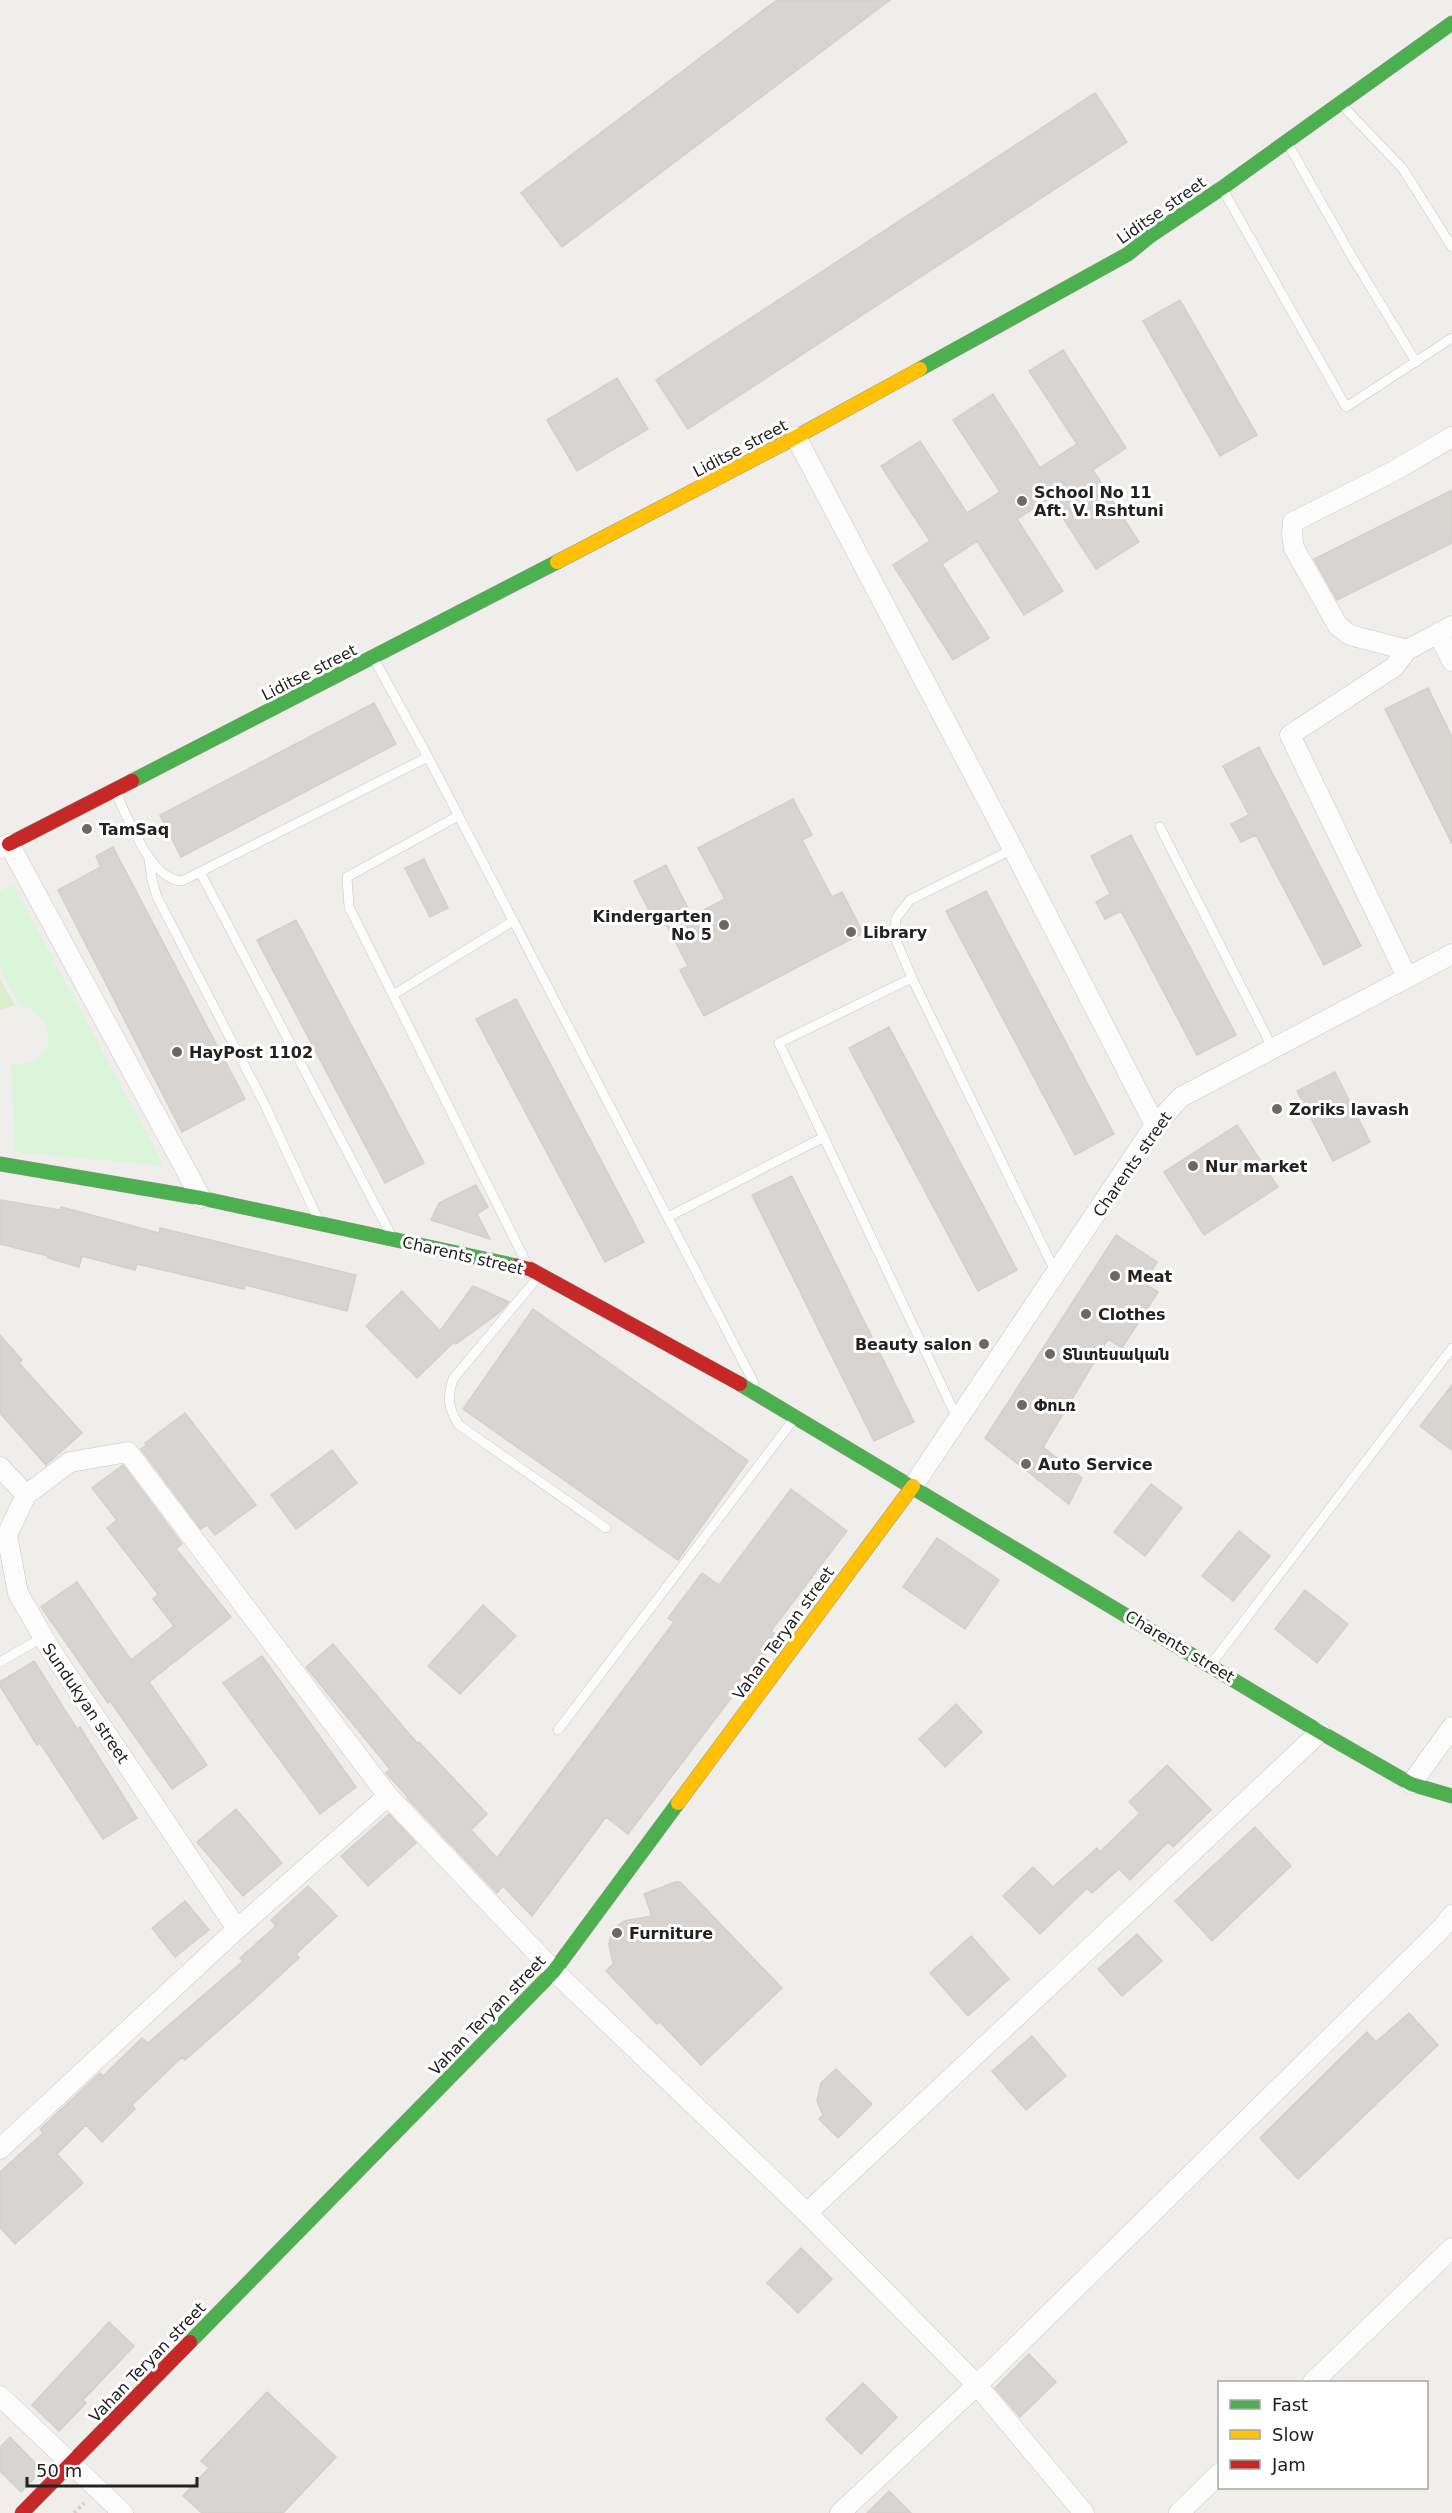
<svg xmlns="http://www.w3.org/2000/svg" width="1452" height="2513" viewBox="0 0 1452 2513" font-family="'DejaVu Sans','Noto Sans Armenian',sans-serif">
  <style>
    .grass { fill: #ddeccb }
    .park { fill: #daf5da }
    .building { fill: #d7d4d2; stroke: #d3d0cc; stroke-width: 1.5 }
    .lines { fill: none; stroke-linecap: round; stroke-linejoin: round }
    .lane-casing { stroke: #c9c8c7; stroke-width: 10 }
    .street-casing { stroke: #c9c8c7; stroke-width: 21 }
    .fast-casing { stroke: #999a82; stroke-width: 15 }
    .slow-casing { stroke: #999a82; stroke-width: 15 }
    .jam-casing { stroke: #999a82; stroke-width: 15 }
    .path { stroke: #dccecd; stroke-width: 4; stroke-dasharray: 3 3; stroke-linecap: butt }
    .lane { stroke: #fdfcfc; stroke-width: 9 }
    .street { stroke: #fdfcfc; stroke-width: 20 }
    .fast { stroke: #4caf50; stroke-width: 14 }
    .slow { stroke: #ffc107; stroke-width: 14 }
    .jam { stroke: #c62828; stroke-width: 14 }
    .poi-dot { fill: #6a6968; stroke: #fff; stroke-width: 2 }
    .labels { text-anchor: middle; stroke-width: 6; stroke-linejoin: round; paint-order: stroke }
    .street-label { font-size: 16px; fill: #222; stroke: #fff }
    .poi-label { font-size: 16px; font-weight: bold; fill: #222; stroke: #fff; text-anchor: start }
  </style>
  <rect width="100%" height="100%" fill="#f0eeeb"/>
  <path class="grass" d="M 0,979 L 15,1005 L 0,1010 Z"/>
  <path class="park" d="M 13,885 L 164,1166 L 15,1152 L 11,1065 C 42,1066 62,1041 38,1015 C 33,1009 23,1008 19,1002 C 13,993 2,976 0,965 C 0,945 0,913 0,891 Z"/>
  <path class="building" d="M 777,0 L 890,0 L 562,247 L 521,193 Z
    M 1095,93 L 1127,142 L 688,429 L 656,380 Z
    M 1180,300 L 1257,435 L 1220,456 L 1143,321 Z
    M 1063,350 L 1126,448 L 1093,470 L 1139,542 L 1096,569 L 1050,498 L 1017,519 L 1063,591 L 1024,615 L 977,541 L 942,564 L 989,638 L 953,660 L 893,565 L 930,541 L 881,466 L 920,441 L 967,513 L 1000,492 L 953,420 L 993,394 L 1040,468 L 1077,444 L 1029,371 Z
    M 617,378 L 648,429 L 577,471 L 547,420 Z
    M 1452,490 L 1452,543 L 1337,600 L 1314,559 Z
    M 1428,688 L 1452,737 L 1452,844 L 1385,709 Z
    M 374,703 L 396,744 L 181,857 L 160,815 Z
    M 1259,747 L 1361,946 L 1324,965 L 1256,835 L 1241,842 L 1231,824 L 1249,815 L 1223,766 Z
    M 793,799 L 812,835 L 802,840 L 832,897 L 842,892 L 863,933 L 704,1016 L 680,970 L 688,966 L 662,916 L 654,920 L 634,881 L 666,865 L 692,916 L 725,899 L 698,848 Z
    M 1131,835 L 1236,1035 L 1197,1055 L 1121,911 L 1105,919 L 1096,902 L 1110,894 L 1091,856 Z
    M 113,847 L 245,1099 L 182,1132 L 58,890 L 101,867 L 96,856 Z
    M 424,859 L 448,908 L 430,917 L 405,868 Z
    M 986,891 L 1114,1134 L 1075,1155 L 946,911 Z
    M 296,920 L 424,1163 L 385,1183 L 257,940 Z
    M 516,999 L 644,1242 L 605,1262 L 476,1019 Z
    M 889,1027 L 1017,1270 L 978,1291 L 849,1048 Z
    M 1335,1072 L 1370,1142 L 1333,1161 L 1297,1091 Z
    M 1237,1125 L 1278,1187 L 1204,1235 L 1164,1172 Z
    M 792,1176 L 914,1422 L 874,1441 L 752,1195 Z
    M 476,1185 L 488,1207 L 477,1214 L 490,1239 L 431,1220 L 439,1203 Z
    M 0,1200 L 60,1210 L 61,1207 L 159,1233 L 160,1228 L 356,1275 L 347,1311 L 245,1285 L 244,1289 L 137,1264 L 135,1270 L 82,1256 L 79,1267 L 48,1258 L 48,1256 L 0,1244 Z
    M 1116,1235 L 1157,1262 L 1144,1283 L 1158,1292 L 1122,1348 L 1108,1339 L 1043,1447 L 1082,1478 L 1069,1504 L 985,1438 Z
    M 473,1286 L 509,1302 L 500,1312 L 456,1344 L 454,1342 L 417,1378 L 366,1326 L 402,1291 L 440,1331 Z
    M 533,1309 L 748,1461 L 678,1560 L 463,1409 Z
    M 0,1335 L 22,1360 L 19,1363 L 82,1433 L 46,1465 L 0,1413 Z
    M 1452,1385 L 1452,1450 L 1420,1426 Z
    M 185,1413 L 256,1505 L 215,1535 L 207,1525 L 201,1529 L 141,1449 L 147,1445 L 145,1443 Z
    M 332,1450 L 357,1483 L 296,1529 L 271,1495 Z
    M 123,1465 L 182,1544 L 176,1549 L 231,1617 L 149,1682 L 207,1765 L 172,1789 L 110,1701 L 108,1703 L 41,1607 L 77,1582 L 131,1660 L 174,1626 L 153,1599 L 158,1594 L 107,1528 L 117,1520 L 92,1488 Z
    M 1151,1484 L 1182,1508 L 1145,1556 L 1114,1532 Z
    M 791,1489 L 847,1531 L 771,1631 L 778,1636 L 628,1834 L 606,1817 L 532,1916 L 503,1886 L 497,1893 L 407,1798 L 408,1797 L 386,1773 L 390,1769 L 306,1667 L 333,1644 L 417,1743 L 419,1742 L 487,1814 L 471,1830 L 497,1858 L 674,1622 L 668,1618 L 702,1573 L 719,1585 Z
    M 1239,1531 L 1270,1556 L 1233,1601 L 1202,1576 Z
    M 937,1538 L 999,1580 L 965,1629 L 903,1587 Z
    M 1305,1590 L 1348,1624 L 1317,1663 L 1275,1629 Z
    M 483,1605 L 516,1636 L 460,1694 L 428,1666 Z
    M 262,1656 L 356,1787 L 320,1814 L 223,1683 Z
    M 34,1661 L 77,1729 L 80,1727 L 137,1818 L 103,1839 L 40,1743 L 37,1745 L 0,1686 L 0,1682 Z
    M 956,1704 L 982,1732 L 945,1767 L 919,1739 Z
    M 1167,1765 L 1211,1810 L 1173,1847 L 1168,1842 L 1130,1880 L 1119,1869 L 1092,1893 L 1087,1888 L 1040,1934 L 1003,1896 L 1033,1867 L 1053,1887 L 1097,1848 L 1100,1852 L 1140,1813 L 1129,1802 Z
    M 236,1809 L 282,1863 L 243,1896 L 197,1842 Z
    M 389,1814 L 416,1843 L 368,1886 L 341,1856 Z
    M 1255,1827 L 1291,1866 L 1212,1941 L 1175,1901 Z
    M 675,1882 L 680,1882 L 782,1988 L 701,2065 L 660,2022 L 657,2024 L 606,1971 L 613,1964 L 609,1944 L 611,1935 L 616,1927 L 624,1921 L 652,1916 L 644,1894 Z
    M 308,1886 L 337,1916 L 296,1954 L 299,1958 L 251,2002 L 185,2060 L 182,2057 L 132,2105 L 135,2109 L 102,2142 L 86,2125 L 57,2154 L 83,2183 L 15,2244 L 0,2227 L 0,2172 L 43,2133 L 40,2129 L 100,2073 L 103,2076 L 142,2038 L 148,2043 L 243,1961 L 240,1958 L 276,1926 L 271,1920 Z
    M 185,1901 L 209,1930 L 175,1957 L 152,1928 Z
    M 1137,1934 L 1162,1961 L 1122,1996 L 1098,1969 Z
    M 971,1936 L 1009,1979 L 968,2016 L 930,1973 Z
    M 1409,2013 L 1438,2045 L 1298,2179 L 1260,2138 L 1367,2032 L 1376,2042 Z
    M 1032,2036 L 1066,2076 L 1026,2110 L 992,2071 Z
    M 836,2069 L 872,2104 L 838,2138 L 819,2119 L 823,2115 L 817,2101 L 821,2083 Z
    M 801,2248 L 832,2279 L 798,2313 L 767,2283 Z
    M 109,2322 L 134,2346 L 83,2400 L 86,2403 L 59,2431 L 32,2405 Z
    M 1029,2354 L 1056,2382 L 1020,2417 L 995,2388 Z
    M 863,2383 L 897,2417 L 861,2454 L 826,2419 Z
    M 267,2392 L 336,2457 L 283,2513 L 202,2513 L 183,2496 L 209,2468 L 201,2461 Z
    M 10,2437 L 42,2470 L 21,2492 L 0,2471 L 0,2447 Z
    M 889,2491 L 911,2513 L 867,2513 Z"/>
  <g class="lines">
    <defs>
      <path id="lane" d="M 1342,105 L 1403,169 L 1452,247
        M 1288,144 L 1351,255 L 1416,362
        M 1223,190 L 1346,407 L 1452,338
        M 374,659 L 428,757 L 754,1383
        M 115,791 C 128,817 150,880 182,881 L 428,757
        M 458,816 L 347,877 L 349,907 L 527,1264
        M 1160,827 L 1273,1049
        M 1013,849 L 910,900 L 896,918 L 895,938 L 912,978 L 1056,1273
        M 149,859 L 152,880 L 157,897 L 265,1105 L 317,1217
        M 200,872 L 391,1235
        M 912,978 L 779,1043 L 957,1418
        M 393,995 L 513,921
        M 668,1217 L 824,1137
        M 539,1276 L 453,1379 C 447,1398 448,1408 459,1425 L 606,1528
        M 0,1662 L 43,1637
        M 1212,1663 L 1452,1348
        M 558,1730 L 794,1419"/>
      <path id="street" d="M 796,437 L 1013,849 L 1155,1125
        M 1438,633 L 1452,661
        M 1407,650 L 1350,635 L 1338,626 L 1294,548 L 1292,534 L 1293,522 L 1392,472 L 1452,437
        M 0,848 L 9,844 L 201,1198
        M 1407,977 L 1290,735 L 1394,667 L 1407,650 L 1452,626
        M 0,1467 L 26,1495 L 7,1535 L 18,1593 L 50,1649 L 237,1929
        M 913,1486 L 1155,1125 L 1181,1097 L 1452,954
        M 26,1495 L 70,1462 L 128,1452 L 388,1796 L 554,1971 L 807,2213 L 977,2385 L 1084,2513
        M 1411,1784 L 1452,1727
        M 0,2149 L 237,1929 L 388,1796
        M 807,2213 L 1320,1732
        M 1313,2382 L 1452,2248
        M 0,2396 L 123,2513
        M 840,2513 L 977,2385 L 1441,1929 L 1452,1915
        M 1179,2513 L 1220,2473"/>
      <path id="fast" d="M 920,369 L 1128,254 L 1150,236 L 1222,188 L 1452,23
        M 132,781 L 557,562
        M 0,1164 L 201,1198 L 517,1266
        M 740,1384 L 1320,1732 L 1411,1784 L 1452,1796
        M 190,2342 L 554,1971 L 678,1803"/>
      <path id="slow" d="M 557,562 L 796,437 L 920,369
        M 678,1803 L 913,1486"/>
      <path id="jam" d="M 9,844 L 132,781
        M 517,1266 L 530,1269 L 740,1384
        M 22,2513 L 190,2342"/>
    </defs>
    <use href="#lane" class="lane-casing"/>
    <use href="#street" class="street-casing"/>
    <use href="#fast" class="fast-casing"/>
    <use href="#slow" class="slow-casing"/>
    <use href="#jam" class="jam-casing"/>
    <path class="path" d="M 74,2513 L 84,2503"/>
    <use href="#lane" class="lane"/>
    <use href="#street" class="street"/>
    <use href="#fast" class="fast"/>
    <use href="#slow" class="slow"/>
    <use href="#jam" class="jam"/>
  </g>
  <g class="poi-dot">
    <circle cx="1022" cy="501" r="6"/>
    <circle cx="87" cy="829" r="6"/>
    <circle cx="724" cy="925" r="6"/>
    <circle cx="851" cy="932" r="6"/>
    <circle cx="177" cy="1052" r="6"/>
    <circle cx="1277" cy="1109" r="6"/>
    <circle cx="1193" cy="1166" r="6"/>
    <circle cx="1115" cy="1276" r="6"/>
    <circle cx="1086" cy="1314" r="6"/>
    <circle cx="984" cy="1344" r="6"/>
    <circle cx="1050" cy="1354" r="6"/>
    <circle cx="1022" cy="1405" r="6"/>
    <circle cx="1026" cy="1464" r="6"/>
    <circle cx="617" cy="1933" r="6"/>
  </g>
  <g class="labels">
    <g class="street-label">
      <text transform="translate(1161 210) rotate(-35)" y="6">Liditse street</text>
      <text transform="translate(740 448) rotate(-28)" y="6">Liditse street</text>
      <text transform="translate(309 672) rotate(-27)" y="6">Liditse street</text>
      <text transform="translate(1132 1164) rotate(-55)" y="6">Charents street</text>
      <text transform="translate(463 1255) rotate(13)" y="6">Charents street</text>
      <text transform="translate(783 1633) rotate(-54)" y="6">Vahan Teryan street</text>
      <text transform="translate(1180 1646) rotate(31)" y="6">Charents street</text>
      <text transform="translate(86 1703) rotate(56)" y="6">Sundukyan street</text>
      <text transform="translate(487 2015) rotate(-46)" y="6">Vahan Teryan street</text>
      <text transform="translate(147 2362) rotate(-46)" y="6">Vahan Teryan street</text>
    </g>
    <g class="poi-label">
      <text x="1034" y="498">School No 11<tspan x="1034" dy="18">Aft. V. Rshtuni</tspan></text>
      <text x="99" y="835">TamSaq</text>
      <text x="712" y="922" text-anchor="end">Kindergarten<tspan x="712" dy="18">No 5</tspan></text>
      <text x="863" y="938">Library</text>
      <text x="189" y="1058">HayPost 1102</text>
      <text x="1289" y="1115">Zoriks lavash</text>
      <text x="1205" y="1172">Nur market</text>
      <text x="1127" y="1282">Meat</text>
      <text x="1098" y="1320">Clothes</text>
      <text x="972" y="1350" text-anchor="end">Beauty salon</text>
      <text x="1062" y="1360">Տնտեսական</text>
      <text x="1034" y="1411">Փուռ</text>
      <text x="1038" y="1470">Auto Service</text>
      <text x="629" y="1939">Furniture</text>
    </g>
  </g>
  <rect x="1218" y="2381" width="210" height="108" fill="#ffffff" stroke="#a7a7a7" stroke-width="1.5"/>
  <rect x="1230" y="2400" width="30" height="9" fill="#4caf50" stroke="#a7a7a7" stroke-width="1.5"/>
  <text x="1272" y="2411" font-size="18" fill="#222222">Fast</text>
  <rect x="1230" y="2430" width="30" height="9" fill="#ffc107" stroke="#a7a7a7" stroke-width="1.5"/>
  <text x="1272" y="2441" font-size="18" fill="#222222">Slow</text>
  <rect x="1230" y="2460" width="30" height="9" fill="#c62828" stroke="#a7a7a7" stroke-width="1.5"/>
  <text x="1272" y="2471" font-size="18" fill="#222222">Jam</text>
  <path d="M27 2477v9h170v-9" fill="none" stroke="#222222" stroke-width="3"/>
  <text x="36" y="2477" font-size="18" fill="#222222" stroke="#ffffff" stroke-width="4.5" paint-order="stroke">50 m</text>
</svg>
